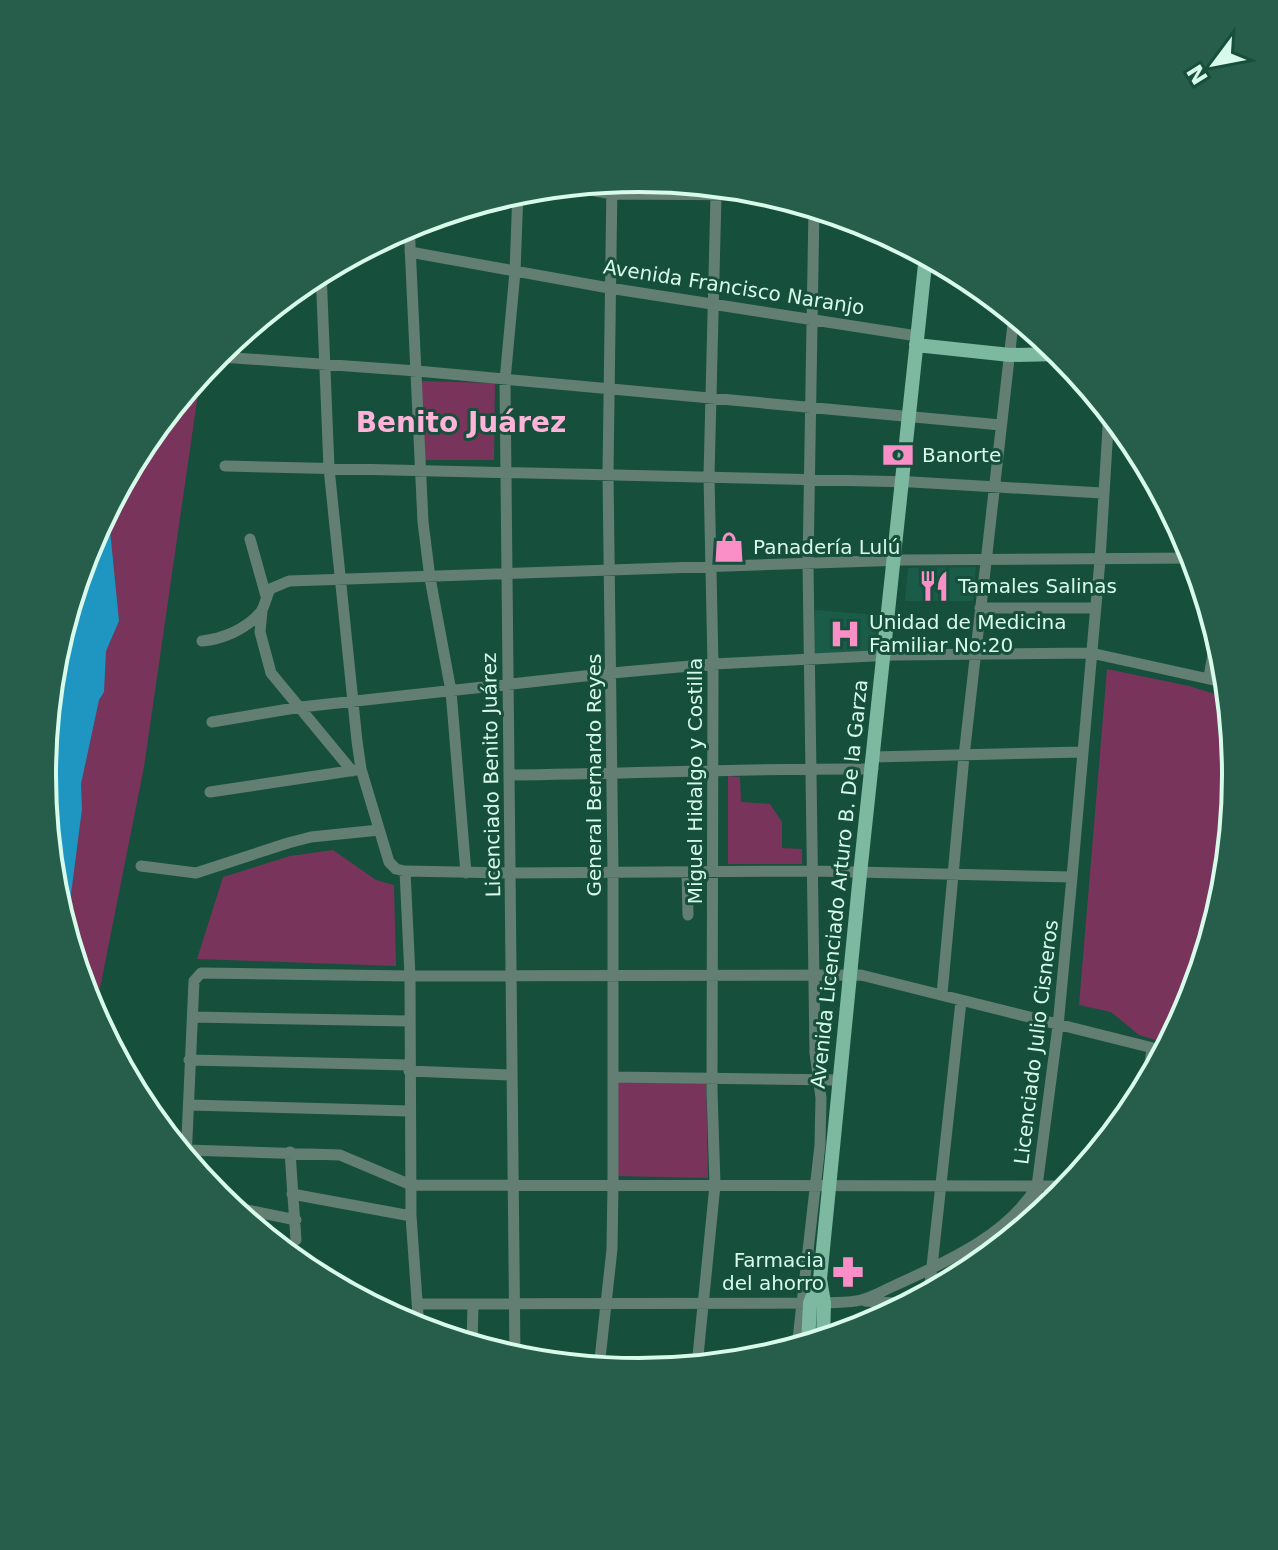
<svg xmlns="http://www.w3.org/2000/svg" width="1278" height="1550" viewBox="0 0 1278 1550" font-family="'DejaVu Sans',sans-serif">
  <style>
    .built { fill: #1b5c48 }
    .green { fill: #78345a }
    .water { fill: #1e96c1 }
    .lines { fill: none; stroke-linecap: round; stroke-linejoin: round }
    .minor { stroke: #637f73; stroke-width: 11 }
    .major { stroke: #7db8a1; stroke-width: 14 }
    .labels { text-anchor: middle; stroke-width: 6; stroke-linejoin: round; paint-order: stroke }
    .street-label { font-size: 20px; fill: #d7faeb; stroke: #174f3d }
    .poi-label { font-size: 20px; fill: #d7faeb; stroke: #174f3d; text-anchor: start }
    .district-label { font-size: 28px; font-weight: bold; fill: #ffb3d8; stroke: #174f3d }
    .rim { fill: none; stroke: #d7faeb; stroke-width: 4 }
  </style>
  <rect width="100%" height="100%" fill="#174f3d"/>
  <path class="built" d="M 976,567 L 973,601 L 905,601 L 908,568 Z
    M 815,610 L 878,615 L 874,653 L 814,654 Z"/>
  <path class="green" d="M 201,373 L 144,767 L 97,1003 L 102,1031 L 87,1003 L 53,891 L 42,775 L 54,658 L 88,546 L 143,443 Z
    M 420,381 L 495,383 L 494,460 L 421,460 Z
    M 1107,669 L 1189,686 L 1228,698 C 1231,724 1237,752 1236,778 C 1233,869 1213,962 1169,1044 L 1139,1035 L 1111,1012 L 1079,1005 Z
    M 728,776 L 740,777 L 741,802 L 770,804 L 782,822 L 782,848 L 802,849 L 802,864 L 728,864 Z
    M 333,850 L 376,880 L 394,885 L 396,966 L 197,959 L 223,877 L 290,856 Z
    M 706,1080 L 708,1178 L 615,1176 L 618,1081 Z"/>
  <path class="water" d="M 125,477 L 110,530 L 119,621 L 106,651 L 104,692 L 99,700 L 81,784 L 82,809 L 66,933 C 29,809 40,667 87,547 C 97,523 112,500 125,477 Z"/>
  <g class="lines">
    <path class="minor" d="M 563,185 L 612,194 L 774,195
      M 409,224 L 423,522 L 430,578 L 451,691 L 466,873
      M 410,252 L 609,288 L 917,336
      M 321,271 L 329,468 L 357,741 L 361,769 L 389,862 L 396,869 L 405,871 L 410,976 L 411,1216 L 419,1329
      M 221,357 L 417,371 L 1001,425
      M 225,466 L 912,482 L 1102,493
      M 250,539 L 266,596
      M 980,608 L 1094,608
      M 262,611 L 260,632 L 271,673 L 352,771
      M 202,641 C 222,639 245,630 260,613 C 265,607 266,597 270,589 L 289,581 L 904,560 L 1194,558
      M 1209,677 L 1213,654 L 1211,615
      M 212,722 L 301,707 L 612,673 L 713,664 L 894,655 L 1091,653 L 1227,683
      M 873,757 L 1082,752
      M 510,775 C 631,774 752,768 873,769
      M 210,792 L 356,770
      M 141,866 L 196,873 L 288,843 L 311,837 L 379,830
      M 405,871 L 511,873 L 814,871 L 1072,877
      M 687,872 L 688,915
      M 942,994 L 964,756 L 1014,315
      M 193,1017 L 409,1021
      M 189,1060 L 409,1065
      M 409,1071 L 510,1075
      M 613,1077 L 839,1080
      M 1148,1083 L 1152,1048
      M 189,1105 L 409,1111
      M 187,1150 L 340,1155 L 411,1185 L 1070,1186
      M 290,1152 L 296,1240
      M 186,1160 L 194,981 L 201,973 L 410,976 L 861,975 L 1165,1051
      M 292,1194 L 411,1216
      M 228,1206 L 296,1220
      M 1034,1219 L 1037,1190
      M 929,1294 L 961,1001
      M 865,1301 L 909,1304
      M 417,1304 L 824,1303 C 836,1302 850,1303 861,1300 C 873,1297 884,1290 896,1285 C 946,1262 1008,1235 1037,1186 L 1058,1026 L 1072,877 L 1100,560 L 1109,411
      M 407,1325 L 419,1324
      M 472,1345 L 473,1304
      M 797,1348 L 820,1145 L 821,1098 L 815,1053 L 808,564 L 814,207
      M 515,1358 L 505,380 L 515,272 L 518,191
      M 697,1366 L 715,1185 L 712,1091 L 713,664 L 709,476 L 716,195
      M 599,1368 L 612,1249 L 613,1185 L 613,871 L 608,473 L 612,181"/>
    <path class="major" d="M 916,345 L 1010,355 L 1062,354
      M 823,1340 L 824,1303 L 820,1279 L 860,874 L 926,255
      M 808,1345 L 810,1303 L 820,1279"/>
  </g>
  <defs>
    <symbol id="bank-bare" viewBox="-9 -9 18 18"><path d="M-6-4H6V4H-6ZM0-2.3a2.3 2.3 0 1 0 0 4.6a2.3 2.3 0 1 0 0-4.6Z" fill="#fa8fc7" stroke="#174f3d" stroke-width="2.5" paint-order="stroke"/></symbol>
    <symbol id="shop-bare" viewBox="-9 -9 18 18"><path d="M-5-2.5h2.3a2.7 3.5 0 0 1 5.4 0H5L5.5 6h-11ZM-1.5-2.5h3a1.5 2.3 0 0 0-3 0Z" fill="#fa8fc7" stroke="#174f3d" stroke-width="2.5" paint-order="stroke"/></symbol>
    <symbol id="restaurant-bare" viewBox="-9 -9 18 18"><path d="M-5-6h1v4h1v-4h1v4h1v-4h1v5L-1.5 .5V6h-2V.5L-5-1ZM5-6V6H3V1.5H1.5Q1.5-4 5-6Z" fill="#fa8fc7" stroke="#174f3d" stroke-width="2.5" paint-order="stroke"/></symbol>
    <symbol id="hospital-bare" viewBox="-9 -9 18 18"><path d="M-5-5h3v3.5h4V-5h3V5h-3V1.5h-4V5h-3Z" fill="#fa8fc7" stroke="#174f3d" stroke-width="2.5" paint-order="stroke"/></symbol>
    <symbol id="pharmacy-bare" viewBox="-9 -9 18 18"><path d="M-2-6h4v4h4v4h-4v4h-4v-4h-4v-4h4Z" fill="#fa8fc7" stroke="#174f3d" stroke-width="2.5" paint-order="stroke"/></symbol>
  </defs>
  <g fill-rule="evenodd">
    <use href="#bank-bare" x="876" y="433" width="44" height="44"/>
    <use href="#shop-bare" x="707" y="525" width="44" height="44"/>
    <use href="#restaurant-bare" x="912" y="564" width="44" height="44"/>
    <use href="#hospital-bare" x="823" y="612" width="44" height="44"/>
    <use href="#pharmacy-bare" x="826" y="1250" width="44" height="44"/>
  </g>
  <g class="labels">
    <g class="street-label">
      <text transform="translate(734 287) rotate(9)" y="7">Avenida Francisco Naranjo</text>
      <text transform="translate(491 775) rotate(-91)" y="7">Licenciado Benito Juárez</text>
      <text transform="translate(594 775) rotate(-90)" y="7">General Bernardo Reyes</text>
      <text transform="translate(695 781) rotate(-90)" y="7">Miguel Hidalgo y Costilla</text>
      <text transform="translate(839 884) rotate(-84)" y="7">Avenida Licenciado Arturo B. De la Garza</text>
      <text transform="translate(1036 1042) rotate(-83)" y="7">Licenciado Julio Cisneros</text>
    </g>
    <g class="poi-label">
      <text x="922" y="462">Banorte</text>
      <text x="753" y="554">Panadería Lulú</text>
      <text x="958" y="593">Tamales Salinas</text>
      <text x="869" y="629">Unidad de Medicina<tspan x="869" dy="23">Familiar No:20</tspan></text>
      <text x="824" y="1267" text-anchor="end">Farmacia<tspan x="824" dy="23">del ahorro</tspan></text>
    </g>
    <g class="district-label">
      <text x="461" y="432">Benito Juárez</text>
    </g>
  </g>
  <path d="M0 0H1278V1550H0ZM56 775a583 583 0 1 1 1166 0a583 583 0 1 1-1166 0Z" fill="#265d4b" fill-rule="evenodd"/>
  <path class="rim" d="M56 775a583 583 0 1 1 1166 0a583 583 0 1 1-1166 0Z"/>
  <g transform="translate(1214 64) rotate(238)" stroke="#174f3d" stroke-width="6" paint-order="stroke">
  <path d="M0-6L14 30L0 20L-14 30Z" fill="#d7faeb"/>
  <text y="-12" font-size="22" font-weight="bold" text-anchor="middle" fill="#d7faeb">N</text>
  </g>
</svg>
